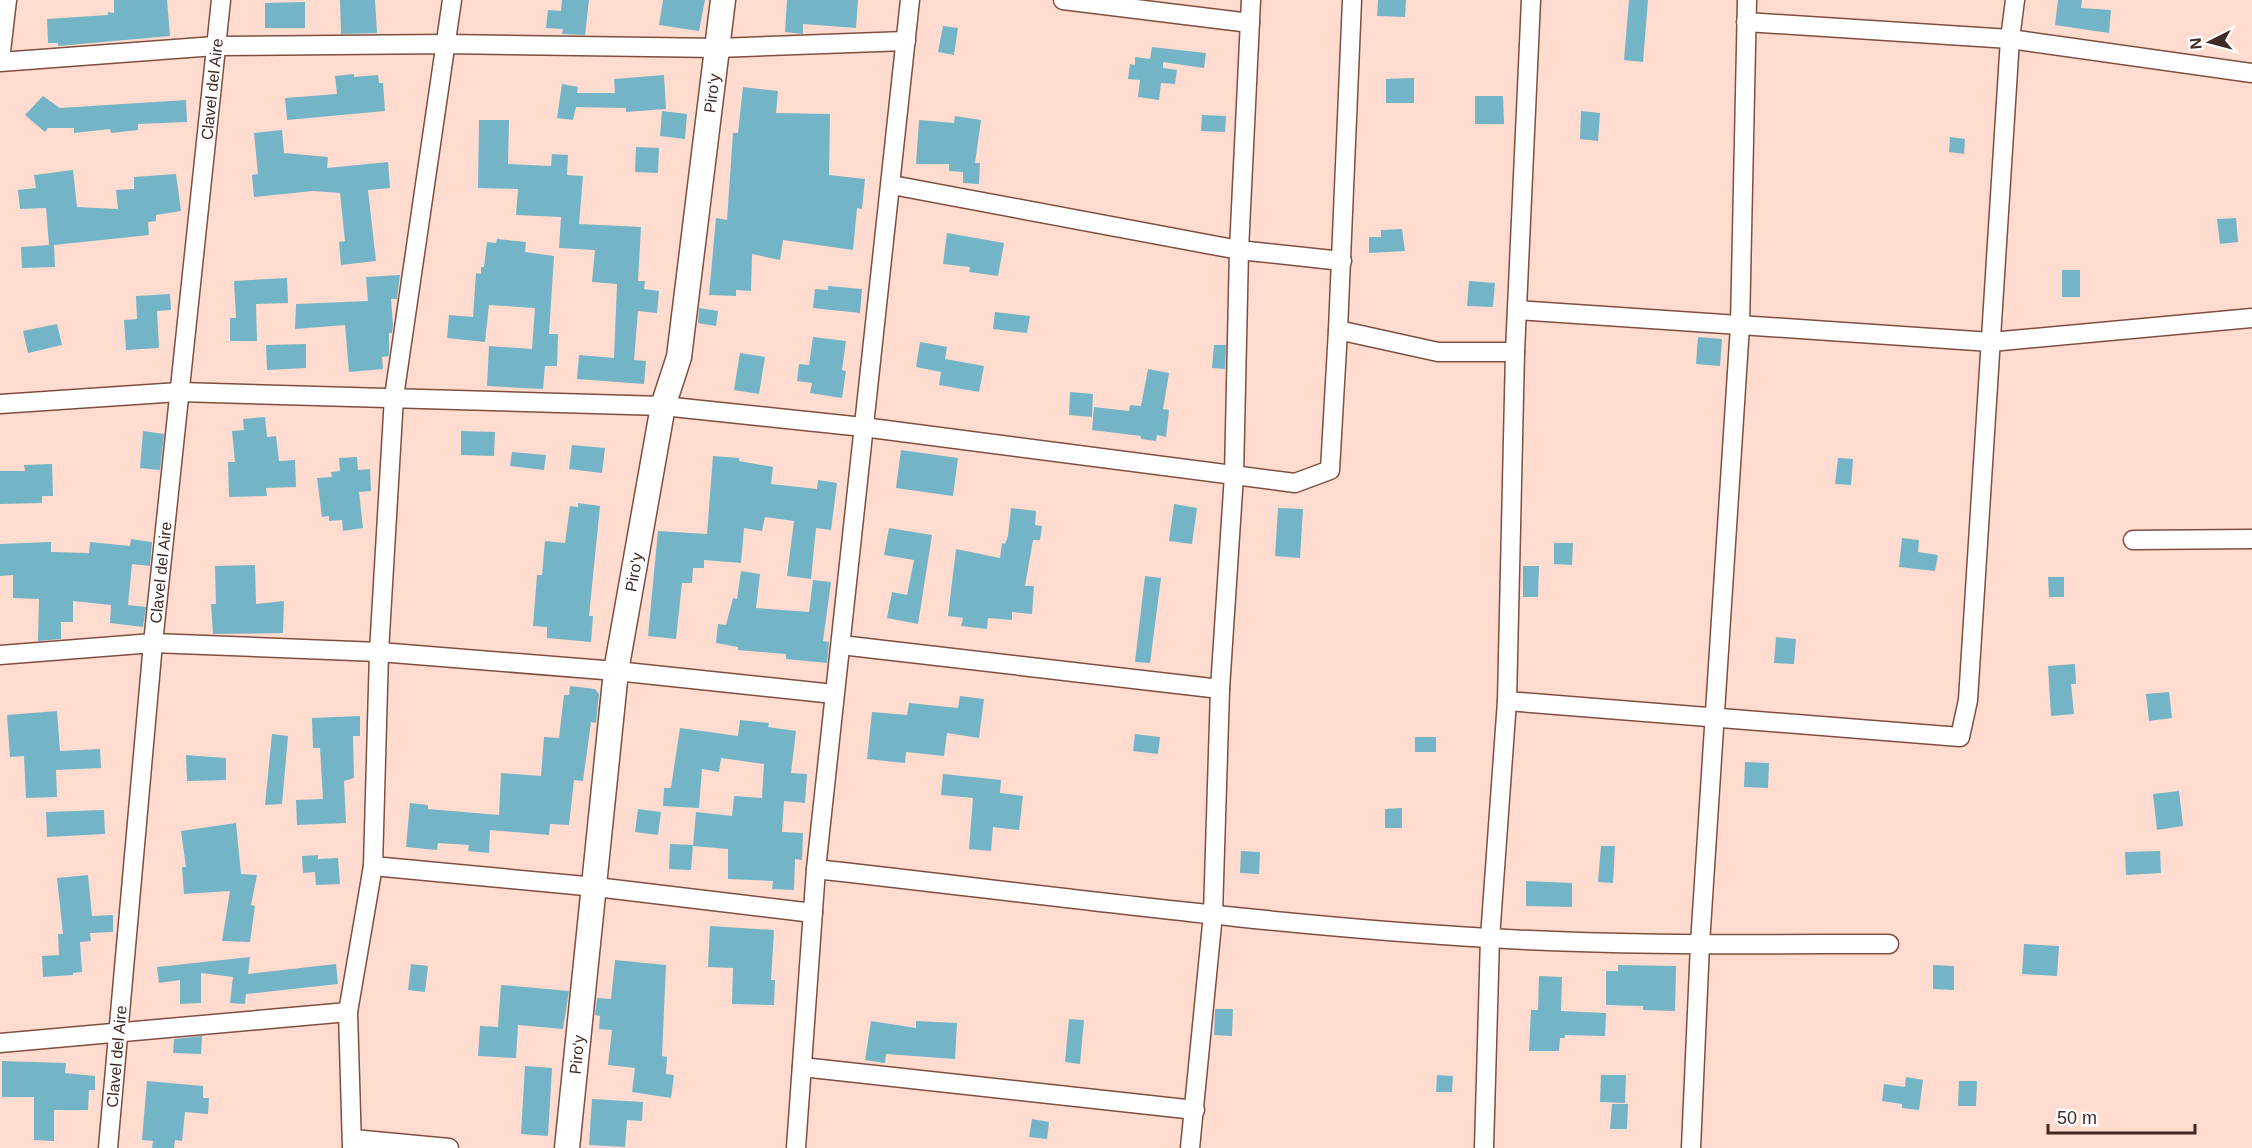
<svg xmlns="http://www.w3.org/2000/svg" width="2252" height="1148" viewBox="0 0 2252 1148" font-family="Arial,sans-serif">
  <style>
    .building { fill: #73b4c6 }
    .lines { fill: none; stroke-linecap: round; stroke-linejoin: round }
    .street-casing { stroke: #7f4e3f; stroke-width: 21 }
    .secondary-casing { stroke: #7f4e3f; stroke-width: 27 }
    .street { stroke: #fff; stroke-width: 18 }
    .secondary { stroke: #fff; stroke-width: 24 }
    .labels { text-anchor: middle; stroke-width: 4.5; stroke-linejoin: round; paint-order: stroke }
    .street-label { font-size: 16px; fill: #402a23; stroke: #fff }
  </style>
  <rect width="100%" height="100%" fill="#ffdbd0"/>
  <path class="building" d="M 114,0 L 167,0 L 170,36 L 58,46 L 58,43 L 48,43 L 47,19 L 108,15 L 108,12 L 114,13 Z
    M 340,0 L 375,0 L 377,33 L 341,34 Z
    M 562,0 L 589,0 L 585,35 L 562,34 L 563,29 L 546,28 L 548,10 L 561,11 Z
    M 663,0 L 705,0 L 699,31 L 659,25 Z
    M 787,0 L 858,0 L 856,28 L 803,24 L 803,34 L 785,32 Z
    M 1378,0 L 1406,0 L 1405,17 L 1377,16 Z
    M 1629,0 L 1648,0 L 1643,62 L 1624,60 Z
    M 2058,0 L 2082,0 L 2081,8 L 2111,10 L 2109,33 L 2055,25 Z
    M 305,2 L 305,28 L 265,28 L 265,3 Z
    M 943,26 L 958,28 L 954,55 L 938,52 Z
    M 1152,47 L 1206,53 L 1204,68 L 1163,62 L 1163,68 L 1177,70 L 1175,84 L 1161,83 L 1159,100 L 1138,97 L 1140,80 L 1128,79 L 1130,64 L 1135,65 L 1135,57 L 1150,59 Z
    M 354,74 L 354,77 L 378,75 L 379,83 L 383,83 L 385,111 L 287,120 L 285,98 L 337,94 L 335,76 Z
    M 664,75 L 666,109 L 626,112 L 626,108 L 576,107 L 573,120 L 557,118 L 562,84 L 578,87 L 577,93 L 615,93 L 614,79 Z
    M 1414,78 L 1414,103 L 1386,103 L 1386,79 Z
    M 743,87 L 778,91 L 776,113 L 830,114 L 829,175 L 865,179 L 862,209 L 857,208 L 853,250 L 783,240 L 780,260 L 752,254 L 751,291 L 736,290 L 736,296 L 709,295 L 716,218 L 727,220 L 733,133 L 738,133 Z
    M 43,96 L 60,108 L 186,100 L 187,122 L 138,124 L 138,130 L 111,133 L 110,129 L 74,133 L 74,128 L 48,128 L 45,132 L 25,115 Z
    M 1475,96 L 1503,96 L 1504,124 L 1475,124 Z
    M 662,111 L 687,114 L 685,139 L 660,136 Z
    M 1581,111 L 1600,113 L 1598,141 L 1580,139 Z
    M 1202,115 L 1226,116 L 1225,132 L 1201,131 Z
    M 955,116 L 981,120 L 975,163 L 980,163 L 979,184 L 963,183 L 963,172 L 949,171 L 949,164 L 916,164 L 919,120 L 954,123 Z
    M 479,120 L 509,120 L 508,164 L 551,166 L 552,154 L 568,155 L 567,175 L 583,176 L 579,224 L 641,227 L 638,281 L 645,281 L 644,289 L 659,291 L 657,313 L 638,311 L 634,360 L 646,361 L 644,384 L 577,379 L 579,355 L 614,358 L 617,284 L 592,282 L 595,250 L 559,248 L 561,217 L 516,215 L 518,189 L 478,188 Z
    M 282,130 L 284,153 L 328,157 L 327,168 L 388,162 L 390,188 L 368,190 L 376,261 L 341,265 L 339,242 L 345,241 L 340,193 L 313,191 L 254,197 L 252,175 L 258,174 L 254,133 Z
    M 1950,137 L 1965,139 L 1964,154 L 1949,152 Z
    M 636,147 L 659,148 L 658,173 L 635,172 Z
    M 73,170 L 77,207 L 118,209 L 116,190 L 134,189 L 134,177 L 176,174 L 181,211 L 156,215 L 156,221 L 148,222 L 149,235 L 54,245 L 55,267 L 22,268 L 21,247 L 49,245 L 46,208 L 20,209 L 18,190 L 36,188 L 34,175 Z
    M 2236,218 L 2238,242 L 2220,244 L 2217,219 Z
    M 1402,229 L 1405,251 L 1369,253 L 1369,237 L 1381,237 L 1381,230 Z
    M 947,233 L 1004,243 L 998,276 L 969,272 L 970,267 L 943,264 Z
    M 497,239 L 526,242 L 525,252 L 554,256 L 549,334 L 558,334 L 557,366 L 545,366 L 543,389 L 487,386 L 489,346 L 532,349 L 535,308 L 489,305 L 485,342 L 447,338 L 449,315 L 473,317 L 476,273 L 481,274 L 481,267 L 484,267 L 487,242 L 496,243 Z
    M 2062,270 L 2080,270 L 2080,297 L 2062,297 Z
    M 400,275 L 397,299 L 391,299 L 393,325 L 392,333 L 389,333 L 389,356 L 382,357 L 383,369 L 349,372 L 345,325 L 295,329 L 296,304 L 368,301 L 366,277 Z
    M 287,278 L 288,303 L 256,304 L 257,341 L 230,341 L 230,318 L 236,318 L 234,281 Z
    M 1469,281 L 1495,283 L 1493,307 L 1467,306 Z
    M 828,286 L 862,289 L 860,313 L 813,308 L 815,289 L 828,290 Z
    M 170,294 L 171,310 L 157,311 L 159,348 L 126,350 L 124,320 L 137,319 L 136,296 Z
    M 699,308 L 718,311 L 716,326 L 698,323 Z
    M 995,312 L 1030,316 L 1027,333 L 993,329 Z
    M 57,324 L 62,345 L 28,353 L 23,331 Z
    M 813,337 L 846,341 L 842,370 L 846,371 L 842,398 L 810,393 L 812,383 L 797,381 L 799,364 L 809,365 Z
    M 1698,337 L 1722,339 L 1720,366 L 1696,364 Z
    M 920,342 L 947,347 L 945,359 L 984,366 L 979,392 L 939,385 L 941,372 L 916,367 Z
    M 306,344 L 306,368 L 267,370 L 266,345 Z
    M 1214,345 L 1226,345 L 1225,369 L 1212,368 Z
    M 740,353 L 765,357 L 759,394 L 734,390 Z
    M 1148,369 L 1169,373 L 1163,409 L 1169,410 L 1166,437 L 1157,435 L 1156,441 L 1141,439 L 1141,436 L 1092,430 L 1094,407 L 1129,411 L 1130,405 L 1141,406 Z
    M 1070,392 L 1093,394 L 1092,417 L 1069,415 Z
    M 265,417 L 267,437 L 276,436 L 279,461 L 295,460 L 296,487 L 266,488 L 267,496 L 229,497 L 228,462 L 235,462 L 232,431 L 244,430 L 243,419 Z
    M 143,431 L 164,434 L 160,470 L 140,468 Z
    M 461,431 L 495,432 L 494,456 L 461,455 Z
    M 572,445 L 605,448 L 602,473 L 569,469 Z
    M 901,450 L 958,458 L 953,496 L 896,488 Z
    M 512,452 L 546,455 L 544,470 L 510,466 Z
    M 713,456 L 739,458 L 739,461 L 773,467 L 771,484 L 817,489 L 818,480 L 837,483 L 831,530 L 816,528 L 811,579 L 787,576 L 794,521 L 765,517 L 762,531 L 744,528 L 741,563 L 704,560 L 704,568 L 693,568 L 692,583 L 682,583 L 676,639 L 648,636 L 658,531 L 707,534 Z
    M 357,457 L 358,470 L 370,469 L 371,491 L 359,492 L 363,528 L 343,531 L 342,520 L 329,521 L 329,516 L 322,517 L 317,478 L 332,477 L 331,472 L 340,471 L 339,458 Z
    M 1838,458 L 1853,459 L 1851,485 L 1835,484 Z
    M 52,464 L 53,496 L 42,496 L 42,503 L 0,504 L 0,471 L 25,471 L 24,465 Z
    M 578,503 L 600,506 L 589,616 L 593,616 L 591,642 L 547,638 L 547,627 L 533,626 L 537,575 L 542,575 L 545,541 L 565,543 L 570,506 L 578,507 Z
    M 1174,504 L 1197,508 L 1192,544 L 1169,541 Z
    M 1011,508 L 1036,511 L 1035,525 L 1042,526 L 1040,540 L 1033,540 L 1025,586 L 1034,586 L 1032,614 L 1012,612 L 1012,620 L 988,618 L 987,629 L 961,626 L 963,618 L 948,616 L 956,549 L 1000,558 L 1002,543 L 1005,544 L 1008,536 Z
    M 1278,508 L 1303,509 L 1300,558 L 1275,556 Z
    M 889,528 L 932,535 L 918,624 L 887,618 L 892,592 L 907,595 L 914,560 L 884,555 Z
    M 1902,538 L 1919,540 L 1918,552 L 1938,555 L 1935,571 L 1899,567 Z
    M 131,539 L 152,542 L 150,566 L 132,564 L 128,605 L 146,607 L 143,627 L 110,623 L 111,605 L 73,601 L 73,622 L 61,622 L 61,639 L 38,641 L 39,599 L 13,598 L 13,575 L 0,576 L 0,544 L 51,542 L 51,552 L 89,553 L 90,542 L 130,546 Z
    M 1554,543 L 1573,543 L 1572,565 L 1554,564 Z
    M 255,565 L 256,604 L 284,601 L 283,633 L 213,634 L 211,604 L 216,604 L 215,566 Z
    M 1523,566 L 1539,566 L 1538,597 L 1523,597 Z
    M 741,571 L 760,574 L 756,608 L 809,612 L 813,580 L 831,582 L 823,641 L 829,642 L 827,663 L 786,659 L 786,654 L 738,650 L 738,647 L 716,643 L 718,624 L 726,625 L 733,598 L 737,599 Z
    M 1145,576 L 1161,578 L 1150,663 L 1135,662 Z
    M 2048,577 L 2064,577 L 2064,597 L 2049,597 Z
    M 1776,637 L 1796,639 L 1794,664 L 1774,663 Z
    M 2075,664 L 2076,684 L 2071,684 L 2074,714 L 2051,716 L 2048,666 Z
    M 570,686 L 595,689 L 599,694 L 596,723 L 591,722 L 583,781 L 574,780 L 569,825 L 550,824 L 549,835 L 490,830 L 489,853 L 468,851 L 469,845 L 438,843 L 437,850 L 406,847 L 410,803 L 428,805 L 428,809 L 499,815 L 501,773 L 541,776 L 544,737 L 559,738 L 564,695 L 569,695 Z
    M 2169,692 L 2172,718 L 2149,721 L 2146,694 Z
    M 960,696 L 984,699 L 979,738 L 947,733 L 944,756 L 906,752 L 905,763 L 867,759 L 872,712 L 907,715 L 909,703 L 958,708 Z
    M 57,711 L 60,751 L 100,749 L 101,768 L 56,770 L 57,797 L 26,798 L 24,756 L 10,757 L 7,715 Z
    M 360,716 L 360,736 L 353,736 L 354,778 L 344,781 L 346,823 L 297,825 L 296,800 L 323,799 L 320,748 L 313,748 L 312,718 Z
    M 740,720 L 769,723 L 768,727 L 796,731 L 791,773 L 807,774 L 805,803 L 784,801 L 782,832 L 803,833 L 802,860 L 795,859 L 794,890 L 772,889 L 773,881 L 728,879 L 728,849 L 693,846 L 696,812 L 732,816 L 734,796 L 762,798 L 764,764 L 721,758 L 719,772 L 702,769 L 699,808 L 663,806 L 664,788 L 671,788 L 680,728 L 738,736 Z
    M 272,734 L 288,736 L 282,804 L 265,805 Z
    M 1135,734 L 1160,737 L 1158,754 L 1133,751 Z
    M 1415,737 L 1436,737 L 1436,752 L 1415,752 Z
    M 186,755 L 226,758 L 226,780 L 187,781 Z
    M 1745,762 L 1769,763 L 1768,788 L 1744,787 Z
    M 943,774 L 1001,780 L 1000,793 L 1023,796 L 1019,830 L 993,827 L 991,851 L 969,849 L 973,798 L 941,795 Z
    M 2179,791 L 2183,826 L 2157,830 L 2153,794 Z
    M 1402,808 L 1402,828 L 1385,828 L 1385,809 Z
    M 638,809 L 661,812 L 658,835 L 635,832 Z
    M 104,810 L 105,834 L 47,837 L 46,812 Z
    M 236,823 L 241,874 L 257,875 L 251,905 L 255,906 L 250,942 L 222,941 L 230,891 L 184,894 L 182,867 L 186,867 L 181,831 Z
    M 670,844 L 693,845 L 691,870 L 669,869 Z
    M 1601,846 L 1615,846 L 1613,883 L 1598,882 Z
    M 1241,851 L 1260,852 L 1259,874 L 1240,873 Z
    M 2160,851 L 2161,873 L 2126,875 L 2125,852 Z
    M 318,855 L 318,859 L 338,858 L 340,884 L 316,885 L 315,872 L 303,873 L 302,856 Z
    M 88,875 L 92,916 L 113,915 L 113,932 L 90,933 L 91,941 L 80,942 L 82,972 L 73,973 L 73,975 L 43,977 L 42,956 L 59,955 L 58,934 L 63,934 L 57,878 Z
    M 1526,881 L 1572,883 L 1572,907 L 1526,906 Z
    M 710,926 L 774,930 L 771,980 L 775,980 L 774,1005 L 732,1004 L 733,968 L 708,967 Z
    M 2024,944 L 2059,946 L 2057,976 L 2022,974 Z
    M 250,957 L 248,974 L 336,964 L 338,984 L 246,994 L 245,1004 L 230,1003 L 233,977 L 201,973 L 201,1003 L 180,1004 L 180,980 L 159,983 L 157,967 Z
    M 615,960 L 666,965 L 662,1056 L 667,1057 L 666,1074 L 674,1075 L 671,1098 L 632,1092 L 635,1068 L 608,1065 L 612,1030 L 599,1029 L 600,1016 L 595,1015 L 597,998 L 611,999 Z
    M 411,964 L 428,966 L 425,992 L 408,990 Z
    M 1618,965 L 1676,966 L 1675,1011 L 1643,1010 L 1643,1006 L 1606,1005 L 1606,971 L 1618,971 Z
    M 1933,965 L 1954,966 L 1954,990 L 1933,989 Z
    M 1539,976 L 1562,977 L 1561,1011 L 1606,1013 L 1605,1036 L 1565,1035 L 1565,1038 L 1560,1038 L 1559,1051 L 1529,1051 L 1531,1010 L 1538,1010 Z
    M 501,985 L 569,991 L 563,1029 L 518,1025 L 516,1058 L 478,1056 L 480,1026 L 498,1027 Z
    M 1215,1009 L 1233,1009 L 1232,1036 L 1214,1035 Z
    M 1069,1019 L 1084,1020 L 1080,1064 L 1065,1062 Z
    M 871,1021 L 916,1028 L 916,1021 L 957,1023 L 955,1059 L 886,1054 L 885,1063 L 865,1060 Z
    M 202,1036 L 201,1054 L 173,1053 L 174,1039 Z
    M 2,1061 L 66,1063 L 65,1073 L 95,1076 L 95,1090 L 89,1090 L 88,1110 L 54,1110 L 54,1141 L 34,1140 L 34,1097 L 2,1097 Z
    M 525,1066 L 552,1068 L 548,1136 L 521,1134 Z
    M 1437,1075 L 1453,1076 L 1452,1092 L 1436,1092 Z
    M 1601,1075 L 1626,1075 L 1625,1103 L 1600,1102 Z
    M 1906,1077 L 1923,1080 L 1919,1110 L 1902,1108 L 1902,1104 L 1882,1101 L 1884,1084 L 1905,1087 Z
    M 147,1081 L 203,1086 L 203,1098 L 209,1098 L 208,1114 L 185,1112 L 182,1141 L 175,1140 L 174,1148 L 152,1148 L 153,1141 L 142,1140 Z
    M 1959,1081 L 1977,1081 L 1976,1106 L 1958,1106 Z
    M 592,1099 L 643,1102 L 642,1121 L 627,1120 L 625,1147 L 589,1145 Z
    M 1612,1104 L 1628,1104 L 1627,1129 L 1610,1129 Z
    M 1032,1119 L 1049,1122 L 1047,1139 L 1029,1137 Z"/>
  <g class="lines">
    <defs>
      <g id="street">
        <path d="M 1063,0 L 1250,23"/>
        <path d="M 1746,22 L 2010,39 L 2252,73"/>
        <path d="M 0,60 L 7,0"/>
        <path d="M 0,62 L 215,46 L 447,44 L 718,48 L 906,41"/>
        <path d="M 892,185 L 1239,250 L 1342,261"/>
        <path d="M 1518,310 L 1991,342 L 2252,318"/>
        <path d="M 1338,330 L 1352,0"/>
        <path d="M 0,404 L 179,392 L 663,406 L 863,427 L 1295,483 L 1330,470 L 1338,330 L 1438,352 L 1515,352"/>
        <path d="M 2133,540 L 2252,539"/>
        <path d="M 841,645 L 1220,689"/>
        <path d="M 0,655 L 153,643 L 379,652 L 616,671 L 834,694"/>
        <path d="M 1507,701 L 1960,737 L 1968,700 L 2010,39 L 2015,0"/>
        <path d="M 373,866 L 596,887 L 813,913"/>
        <path d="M 816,869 C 1040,894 1264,925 1489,938 C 1622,946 1756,944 1889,944"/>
        <path d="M 0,1043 L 348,1012"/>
        <path d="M 802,1067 L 1195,1110"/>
        <path d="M 353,1139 L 449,1148"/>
        <path id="s1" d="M 108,1148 L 153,643 L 221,0"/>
        <path d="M 352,1148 L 348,1012 L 373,866 L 379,652 L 394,397 L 452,0"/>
        <path d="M 796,1148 L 816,869 L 910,0"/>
        <path d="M 1190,1148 L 1213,914 L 1220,689 L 1234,475 L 1239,250 L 1251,0"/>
        <path d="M 1484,1148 L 1490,938 L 1507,701 L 1515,352 L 1531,0"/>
        <path d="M 1691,1148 L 1700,944 L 1740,326 L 1747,0"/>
      </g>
      <g id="secondary">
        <path id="s2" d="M 567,1148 L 616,671 L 663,406 L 679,357 L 723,0"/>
      </g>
    </defs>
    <use href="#street" class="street-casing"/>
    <use href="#secondary" class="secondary-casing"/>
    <use href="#street" class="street"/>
    <use href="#secondary" class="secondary"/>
  </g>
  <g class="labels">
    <g class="street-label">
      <text dy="6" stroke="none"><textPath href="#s1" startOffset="1064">Clavel del Aire</textPath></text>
      <text dy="6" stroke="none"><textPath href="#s2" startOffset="1066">Piro'y</textPath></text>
      <text dy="6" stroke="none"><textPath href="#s2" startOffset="580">Piro'y</textPath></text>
      <text dy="6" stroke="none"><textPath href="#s1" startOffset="578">Clavel del Aire</textPath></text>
      <text dy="6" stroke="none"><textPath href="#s2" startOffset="94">Piro'y</textPath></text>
      <text dy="6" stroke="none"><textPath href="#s1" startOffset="92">Clavel del Aire</textPath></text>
    </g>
  </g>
  <g transform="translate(2210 42) rotate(264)" stroke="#ffffff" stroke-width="4.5" paint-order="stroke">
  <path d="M0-4.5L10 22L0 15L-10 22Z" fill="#402a23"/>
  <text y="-9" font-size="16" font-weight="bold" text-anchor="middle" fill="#402a23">N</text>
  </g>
  <path d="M2048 1124v9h147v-9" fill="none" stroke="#402a23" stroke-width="3"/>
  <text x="2057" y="1124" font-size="18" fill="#402a23" stroke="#ffffff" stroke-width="4.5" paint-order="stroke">50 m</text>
</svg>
